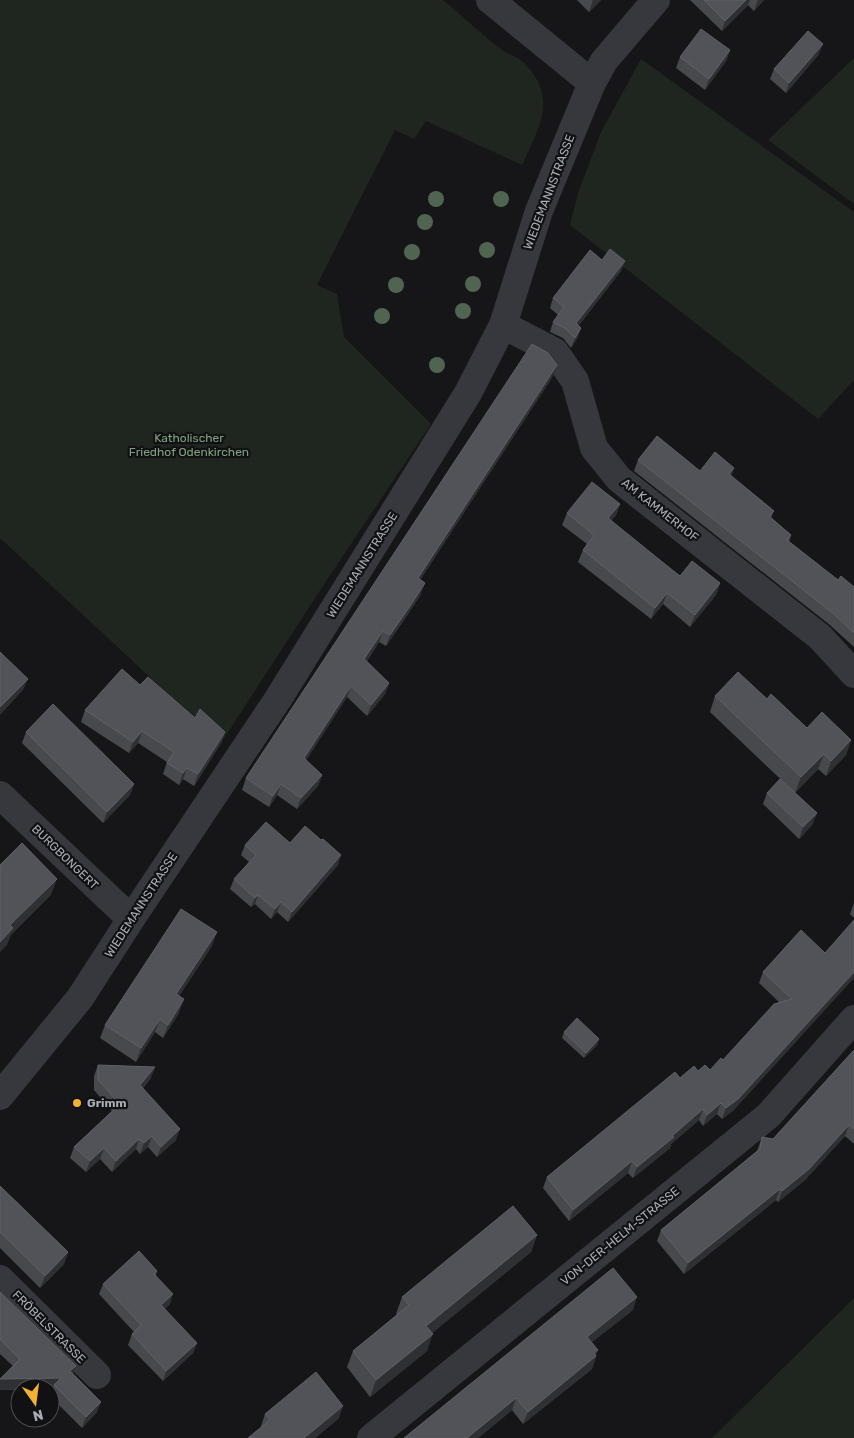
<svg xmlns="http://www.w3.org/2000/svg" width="854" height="1438" viewBox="0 0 854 1438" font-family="Rubik,sans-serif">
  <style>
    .green { fill: #1e261f }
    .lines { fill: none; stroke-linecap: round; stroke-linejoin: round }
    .minor { stroke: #37383d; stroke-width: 28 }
    .tree { fill: #506452 }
    .wall { fill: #47494d }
    .shaded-wall { fill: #2f3033 }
    .building { fill: #525359; stroke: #5f6168 }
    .poi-dot { fill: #f2b134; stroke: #111113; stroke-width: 2 }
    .labels { text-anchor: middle; stroke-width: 4.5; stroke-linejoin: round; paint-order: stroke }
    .street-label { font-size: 12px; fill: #a8adb8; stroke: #111113 }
    .park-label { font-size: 12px; fill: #7fa381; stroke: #111113 }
    .poi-label { font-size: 12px; font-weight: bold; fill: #a8adb8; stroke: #111113; text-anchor: start }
  </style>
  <rect width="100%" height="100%" fill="#161618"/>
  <path class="green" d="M 0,0 L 443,0 C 463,16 482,35 502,50 C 508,54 516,56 522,61 C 559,96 540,126 522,165 L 426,121 L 414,139 L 395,130 L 317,285 L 337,294 L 344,337 L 431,424 L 319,592 L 221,743 L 0,538 Z
    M 854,58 L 854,204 L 768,140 Z
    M 641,59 L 854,212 L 854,380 L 818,419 L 570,225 L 578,193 L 601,132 Z
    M 854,1298 L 854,1438 L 712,1438 Z"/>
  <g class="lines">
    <path class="minor" d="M 490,0 L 592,83
      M 503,325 L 555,352 L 575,381 L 594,448 L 619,479 L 820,637 L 854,674
      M 0,795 L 131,919
      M 0,1096 L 80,998 L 131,919 L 278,699 L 468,393 L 503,325 L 539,211 L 592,83 L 604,61 L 656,0
      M 0,1279 L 97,1375
      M 371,1438 L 769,1115 L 854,1019"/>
  </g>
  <g class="tree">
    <circle cx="436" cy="199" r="8"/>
    <circle cx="501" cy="199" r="8"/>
    <circle cx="425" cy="222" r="8"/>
    <circle cx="487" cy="250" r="8"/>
    <circle cx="412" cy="252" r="8"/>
    <circle cx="473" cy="284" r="8"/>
    <circle cx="396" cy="285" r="8"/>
    <circle cx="463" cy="311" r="8"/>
    <circle cx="382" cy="316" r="8"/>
    <circle cx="437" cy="365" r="8"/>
  </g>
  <path class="wall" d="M 577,0 L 601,0 L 589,12 Z
    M 690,0 L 764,0 L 754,11 L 748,5 L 722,31 Z
    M 730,50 L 726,61 L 705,90 L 676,68 L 680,57 Z
    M 819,54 L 786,93 L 770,79 L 774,69 Z
    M 602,260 L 625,261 L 621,271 L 579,325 L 578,337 L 571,348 L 563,338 L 550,332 L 553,322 L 558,315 L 550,308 L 553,298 Z
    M 553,376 L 420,580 L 421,594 L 404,620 L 386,646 L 379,642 L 367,661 L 389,683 L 385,694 L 367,716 L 347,697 L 306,760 L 322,775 L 318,786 L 297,809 L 277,795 L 269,807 L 242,790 L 246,778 Z
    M 638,460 L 700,471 L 734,468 L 731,476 L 774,511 L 771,518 L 791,535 L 789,542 L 838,580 L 854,587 L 854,647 L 830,625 L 634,471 Z
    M 620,504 L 616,515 L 611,521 L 680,576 L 720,583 L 716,595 L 690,627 L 663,604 L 651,619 L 578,562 L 583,550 L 587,544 L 562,525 L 567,513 Z
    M 140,685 L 195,718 L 225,732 L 221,743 L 194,786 L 183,779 L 179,785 L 163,774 L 167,762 L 138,743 L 129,753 L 81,722 L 85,710 Z
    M 715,696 L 767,699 L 807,728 L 851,740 L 846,755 L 826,776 L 818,769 L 795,793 L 710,712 Z
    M 26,732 L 134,784 L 130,795 L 103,823 L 22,743 Z
    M 767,793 L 817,813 L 812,825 L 799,839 L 763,804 Z
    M 290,843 L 338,865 L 288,922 L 277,912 L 271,919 L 255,904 L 251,907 L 230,889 L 234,879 L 249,862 L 241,855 L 245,845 Z
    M 854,903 L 854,918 L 850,914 Z
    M 212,946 L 179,996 L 179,1013 L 163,1038 L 155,1032 L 136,1062 L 100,1038 L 105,1025 Z
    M 825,953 L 734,1110 L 722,1119 L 717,1114 L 703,1126 L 699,1120 L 671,1144 L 670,1148 L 633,1178 L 628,1173 L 569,1221 L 543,1188 L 547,1177 L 680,1078 L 698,1071 L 710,1070 L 723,1060 L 779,1002 L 759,983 L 763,972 Z
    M 564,1032 L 599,1039 L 597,1045 L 584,1058 L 562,1038 Z
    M 854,1050 L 854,1144 L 845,1136 L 805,1180 L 778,1202 L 776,1200 L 684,1274 L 657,1241 L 661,1230 L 757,1151 L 762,1137 L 773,1139 Z
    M 98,1065 L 151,1078 L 143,1088 L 176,1140 L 157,1157 L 148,1147 L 140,1154 L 136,1149 L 112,1172 L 100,1159 L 86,1172 L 70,1158 L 74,1147 L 112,1111 L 94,1090 L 94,1076 Z
    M 0,1186 L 68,1252 L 64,1264 L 40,1288 L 0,1248 Z
    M 537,1235 L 531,1252 L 432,1333 L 427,1351 L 370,1397 L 347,1367 L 353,1351 L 397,1315 L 396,1314 L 402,1297 Z
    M 157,1271 L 156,1275 L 170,1304 L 164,1309 L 197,1343 L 193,1353 L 163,1381 L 128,1345 L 132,1334 L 134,1332 L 99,1294 L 103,1284 Z
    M 0,1292 L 73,1374 L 97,1412 L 82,1428 L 50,1396 L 53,1389 L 0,1390 L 0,1380 L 13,1366 L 0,1354 Z
    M 633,1310 L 592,1342 L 596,1356 L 592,1369 L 523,1424 L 512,1410 L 478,1438 L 404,1438 Z
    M 265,1414 L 339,1418 L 315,1438 L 248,1438 L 261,1428 L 261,1426 Z"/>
  <path class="shaded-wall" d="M 593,0 L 601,0 L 589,12 Z
    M 746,0 L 750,0 L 748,5 L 722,31 L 725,21 Z
    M 758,0 L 764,0 L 754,11 Z
    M 823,44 L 819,54 L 786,93 L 789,83 Z
    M 730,50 L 726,61 L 705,90 L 709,79 Z
    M 625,261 L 621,271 L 573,333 L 576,323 Z
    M 581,328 L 578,337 L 571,348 L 575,338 Z
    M 557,365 L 553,376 L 414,589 L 418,578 Z
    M 734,468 L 730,478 L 729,474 Z
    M 620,504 L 616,515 L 604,530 L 608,518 Z
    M 425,583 L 421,594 L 386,646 L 390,635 Z
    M 720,583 L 716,595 L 690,627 L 695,615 Z
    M 667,593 L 663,604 L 651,619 L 655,608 Z
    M 383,631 L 379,642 L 360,671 L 364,659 Z
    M 28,679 L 23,690 L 0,715 L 0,707 Z
    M 389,683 L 385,694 L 367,716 L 371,705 Z
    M 351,686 L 347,697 L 300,770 L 304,758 Z
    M 142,731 L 138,743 L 129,753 L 133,742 Z
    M 225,732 L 221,743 L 194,786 L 198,774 Z
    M 851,740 L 846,755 L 826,776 L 831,761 Z
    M 824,754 L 818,769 L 795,793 L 801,777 Z
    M 187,768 L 183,779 L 179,785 L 183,773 Z
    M 322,775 L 318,786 L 297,809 L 301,798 Z
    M 134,784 L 130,795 L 103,823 L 107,812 Z
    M 281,784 L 277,795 L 269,807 L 273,796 Z
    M 817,813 L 812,825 L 799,839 L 803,827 Z
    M 341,855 L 338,865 L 288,922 L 292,912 Z
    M 57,879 L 51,895 L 11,935 L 7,945 L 0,952 L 0,942 L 10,925 Z
    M 258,895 L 255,904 L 251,907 L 255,898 Z
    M 281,902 L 277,912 L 271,919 L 275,909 Z
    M 217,932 L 212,946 L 171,1008 L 176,994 Z
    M 854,972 L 854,978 L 734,1110 L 722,1119 L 726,1108 Z
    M 184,999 L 179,1013 L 163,1038 L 168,1025 Z
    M 160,1019 L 155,1032 L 136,1062 L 141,1048 Z
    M 599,1039 L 597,1045 L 584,1058 L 586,1053 Z
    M 155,1067 L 151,1078 L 136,1096 L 140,1085 Z
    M 721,1103 L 717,1114 L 703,1126 L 707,1115 Z
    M 703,1109 L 699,1120 L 671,1144 L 670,1148 L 633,1178 L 637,1167 Z
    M 849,1125 L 845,1136 L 805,1180 L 778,1202 L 782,1191 Z
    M 180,1129 L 176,1140 L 157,1157 L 161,1147 Z
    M 152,1136 L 148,1147 L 140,1154 L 144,1143 Z
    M 139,1139 L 136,1149 L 112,1172 L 116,1161 Z
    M 104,1148 L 100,1159 L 86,1172 L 90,1161 Z
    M 632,1161 L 628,1173 L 569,1221 L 573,1210 Z
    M 780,1189 L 776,1200 L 684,1274 L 688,1263 Z
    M 537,1235 L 531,1252 L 420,1343 L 426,1326 Z
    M 68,1252 L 64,1264 L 40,1288 L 45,1276 Z
    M 173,1294 L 170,1304 L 158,1316 L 161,1305 Z
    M 637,1297 L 633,1310 L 583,1349 L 587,1337 Z
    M 433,1334 L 427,1351 L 370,1397 L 376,1380 Z
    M 197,1343 L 193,1353 L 163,1381 L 166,1371 Z
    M 598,1350 L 592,1369 L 523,1424 L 528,1412 Z
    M 76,1366 L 72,1376 L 70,1371 Z
    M 61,1378 L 54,1385 L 53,1389 L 50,1389 L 50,1388 L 20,1388 L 20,1389 L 0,1390 L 0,1379 Z
    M 516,1398 L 512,1410 L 478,1438 L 467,1438 Z
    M 101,1402 L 97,1412 L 82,1428 L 86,1417 Z
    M 343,1406 L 339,1418 L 315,1438 L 304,1438 Z"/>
  <path class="building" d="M 704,0 L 746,0 L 725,21 Z
    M 701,29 L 730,50 L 709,79 L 680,57 Z
    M 808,31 L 823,44 L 789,83 L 774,69 Z
    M 610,249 L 625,261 L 576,323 L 581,328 L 575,338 L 566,329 L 553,322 L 564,307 L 553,298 L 590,250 L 602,260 Z
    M 532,344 L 548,353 L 557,365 L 418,578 L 425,583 L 408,609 L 390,635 L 383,631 L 364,659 L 389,683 L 371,705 L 351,686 L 304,758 L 322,775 L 301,798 L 281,784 L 273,796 L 246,778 Z
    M 657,436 L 700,471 L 715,452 L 734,468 L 729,474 L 774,511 L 769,516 L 791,535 L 787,540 L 838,580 L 841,576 L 854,587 L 854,633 L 834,614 L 638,460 Z
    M 592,482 L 620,504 L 608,518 L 666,565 L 680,576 L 692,561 L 720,583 L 695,615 L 667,593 L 655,608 L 583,550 L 594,535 L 567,513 Z
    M 0,652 L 28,679 L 0,707 Z
    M 122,669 L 140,685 L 148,677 L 195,718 L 200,709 L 225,732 L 198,774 L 187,768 L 183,773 L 167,763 L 174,752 L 142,731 L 133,742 L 85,710 Z
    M 738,672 L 767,699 L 771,694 L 807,728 L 822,712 L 851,740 L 831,761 L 824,754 L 801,777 L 715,696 Z
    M 53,704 L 134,784 L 107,812 L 26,732 Z
    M 780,779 L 817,813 L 803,827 L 767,793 Z
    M 266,822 L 290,843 L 305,826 L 321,840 L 323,839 L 341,855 L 292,912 L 281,902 L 275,909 L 258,895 L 255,898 L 234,879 L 256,855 L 245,845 Z
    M 22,843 L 57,879 L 10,925 L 13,928 L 0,942 L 0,865 Z
    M 181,909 L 217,932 L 176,994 L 184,999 L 168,1025 L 160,1019 L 141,1048 L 105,1025 Z
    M 854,920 L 854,972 L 738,1099 L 726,1108 L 721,1103 L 707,1115 L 703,1109 L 672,1136 L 674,1137 L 637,1167 L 632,1161 L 573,1210 L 547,1177 L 675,1072 L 680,1078 L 694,1066 L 698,1071 L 705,1065 L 710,1070 L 721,1058 L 723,1060 L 774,1004 L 792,999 L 763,972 L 801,930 L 825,953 Z
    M 577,1018 L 599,1039 L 586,1053 L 564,1032 Z
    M 854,1050 L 854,1129 L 849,1125 L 809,1169 L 782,1191 L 780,1189 L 688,1263 L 661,1230 L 760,1149 L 762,1137 L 773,1139 Z
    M 98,1065 L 155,1067 L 140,1085 L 180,1129 L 161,1147 L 152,1136 L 144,1143 L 139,1139 L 116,1161 L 104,1148 L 90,1161 L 74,1147 L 120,1104 L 98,1080 Z
    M 0,1186 L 68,1252 L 45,1276 L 0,1232 Z
    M 513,1206 L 537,1235 L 426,1326 L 433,1334 L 376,1380 L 353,1351 L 409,1305 L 402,1297 Z
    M 139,1251 L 157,1271 L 154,1274 L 173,1294 L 161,1305 L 197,1343 L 166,1371 L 132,1334 L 141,1325 L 103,1284 Z
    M 613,1268 L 637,1297 L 587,1337 L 598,1350 L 594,1353 L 596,1356 L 528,1412 L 516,1398 L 467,1438 L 404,1438 Z
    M 0,1292 L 76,1366 L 70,1371 L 101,1402 L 86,1417 L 54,1385 L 61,1378 L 0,1379 L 20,1359 L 0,1339 Z
    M 316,1372 L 343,1406 L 304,1438 L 248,1438 L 270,1420 L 265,1414 Z"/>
  <circle class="poi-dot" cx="77" cy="1103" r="5"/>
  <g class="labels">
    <g class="street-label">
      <text transform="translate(549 192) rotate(-69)" y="4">WIEDEMANNSTRASSE</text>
      <text transform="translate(660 510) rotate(38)" y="4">AM KAMMERHOF</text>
      <text transform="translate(362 565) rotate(-58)" y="4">WIEDEMANNSTRASSE</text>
      <text transform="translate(65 857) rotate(44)" y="4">BURGBONGERT</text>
      <text transform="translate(141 905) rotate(-57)" y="4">WIEDEMANNSTRASSE</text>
      <text transform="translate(620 1236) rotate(-39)" y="4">VON-DER-HELM-STRASSE</text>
      <text transform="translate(49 1327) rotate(45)" y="4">FRÖBELSTRASSE</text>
    </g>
    <g class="park-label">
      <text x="189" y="442">Katholischer<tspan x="189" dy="14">Friedhof Odenkirchen</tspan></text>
    </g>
    <g class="poi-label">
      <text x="87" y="1107">Grimm</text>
    </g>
  </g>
  <g transform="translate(35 1403) rotate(166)"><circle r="24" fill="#111113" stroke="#4d4f55"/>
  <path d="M0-4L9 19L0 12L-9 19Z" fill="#f2b134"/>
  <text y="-8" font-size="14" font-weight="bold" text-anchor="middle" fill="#a8adb8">N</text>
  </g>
</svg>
